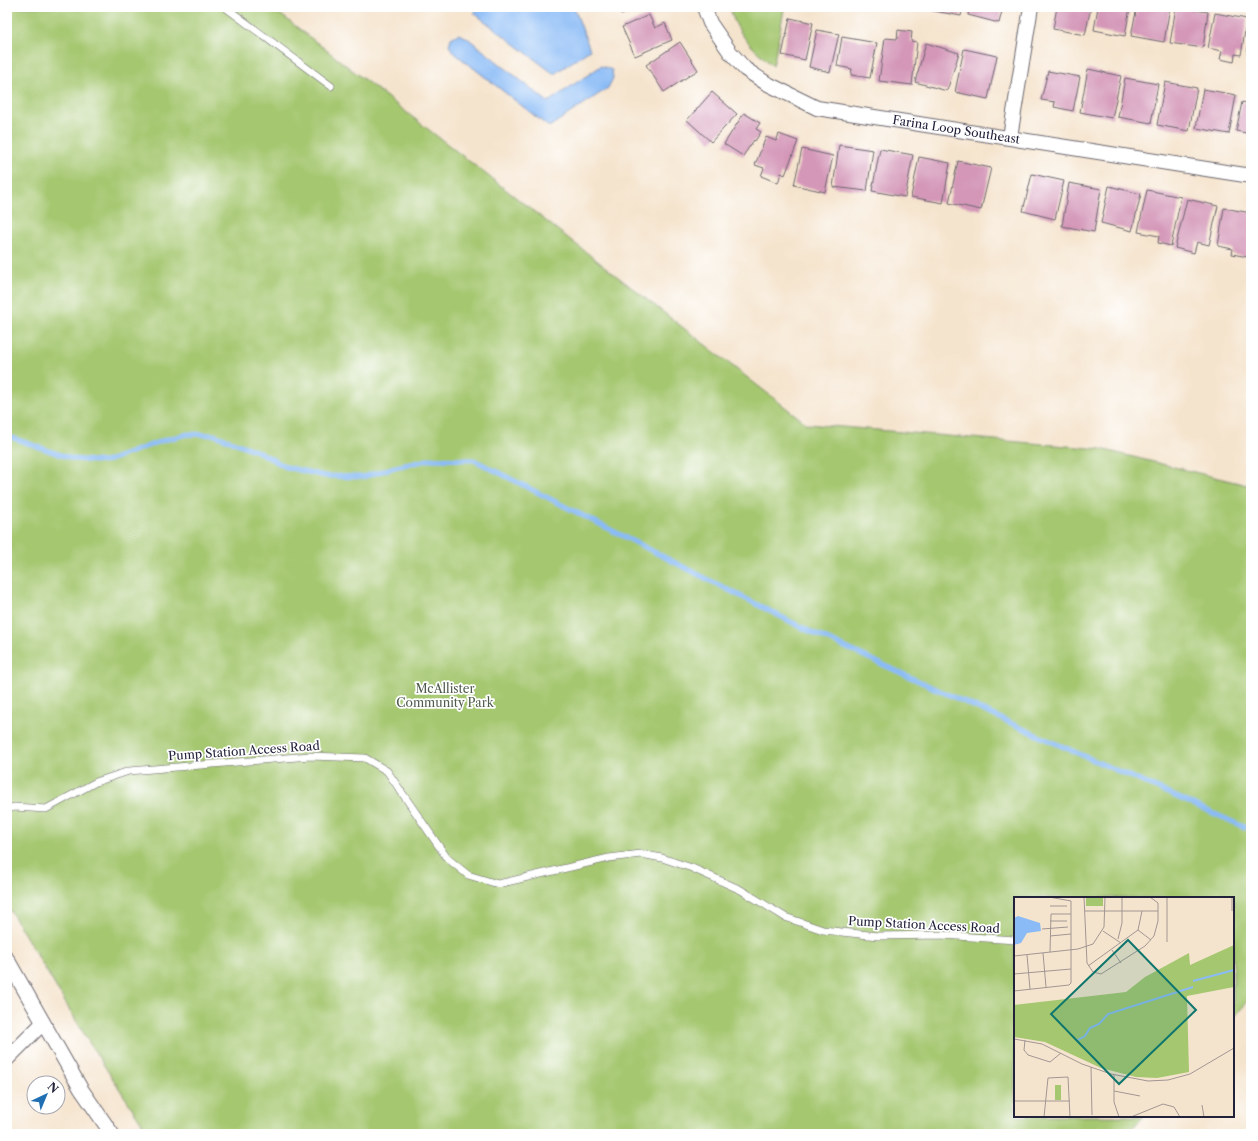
<svg xmlns="http://www.w3.org/2000/svg" width="1258" height="1141" viewBox="0 0 1258 1141" font-family="'Libre Caslon Text',serif">
  <style>
    .green { fill: #a5c770; stroke: #647456 }
    .water { fill: #8abbf6; stroke: #566e98 }
    .lines { fill: none; stroke-linecap: round; stroke-linejoin: round }
    .stream { stroke: #8abbf6; stroke-width: 5 }
    .building { fill: #d497b8 }
    .service-casing { stroke: #6c666e; stroke-width: 8 }
    .minor-casing { stroke: #6c666e; stroke-width: 16 }
    .service { stroke: #fff; stroke-width: 7 }
    .minor { stroke: #fff; stroke-width: 14 }
    .labels { text-anchor: middle; stroke-width: 3.5; stroke-linejoin: round; paint-order: stroke }
    .street-label { font-size: 12px; fill: #22223b; stroke: #fff }
    .park-label { font-size: 12px; fill: #505c4e; stroke: #fff }
    .inset-river { fill: none; stroke: #8abbf6; stroke-width: 2 }
    .inset-road { fill: none; stroke: #a19693; stroke-width: 1 }
    .view { fill: #0f766e; fill-opacity: 0.15; stroke: #0f766e; stroke-width: 2 }
    .inset-edge { fill: none; stroke: #22223b; stroke-width: 2 }
  </style>
  <rect width="100%" height="100%" fill="#fff"/>
  <filter id="ink" filterUnits="userSpaceOnUse"><feTurbulence type="fractalNoise" baseFrequency=".025" numOctaves="2"/><feDisplacementMap in="SourceGraphic" scale="8" xChannelSelector="R" yChannelSelector="G"/><feConvolveMatrix kernelMatrix="1 2 1 2 8 2 1 2 1" color-interpolation-filters="sRGB"/></filter>
  <filter id="wash" filterUnits="userSpaceOnUse"><feTurbulence type="fractalNoise" baseFrequency=".012" numOctaves="4" result="noise"/><feDisplacementMap in="SourceGraphic" scale="16" xChannelSelector="R" yChannelSelector="G"/><feGaussianBlur stdDeviation="0.9" result="paint"/><feColorMatrix in="noise" values="0 0 0 0 0 0 0 0 0 0 0 0 0 0 0 0 0 1.4 0 .05"/><feComposite in="paint" operator="in"/></filter>
  <g filter="url(#wash)">
    <rect width="100%" height="100%" fill="#f5e4cd"/>
    <path class="green" d="M 7,7 L 271,7 L 807,424 L 1101,449 L 1251,486 L 1251,998 L 1233,1018 L 1233,898 L 1015,898 L 1015,1116 L 1144,1116 L 1127,1134 L 149,1134 L 90,1044 L 7,905 Z
      M 730,7 L 765,7 L 784,10 L 773,66 C 754,49 735,33 730,7 Z"/>
    <path class="water" d="M 480,7 L 574,7 L 590,50 L 554,74 L 474,13 Z
      M 458,34 L 466,37 L 548,102 L 601,66 L 612,70 L 613,78 L 608,88 L 549,127 L 453,52 L 449,45 L 451,38 Z"/>
    <g class="lines">
      <path class="stream" d="M 7,436 L 73,459 L 105,462 L 164,440 L 188,434 L 215,435 L 259,452 L 286,467 L 325,476 L 363,477 L 395,467 L 432,459 L 474,460 L 807,630 L 1039,736 L 1251,830"/>
    </g>
    <g id="blocks">
      <path class="building" d="M 619,7 L 645,7 L 621,15 Z
        M 929,7 L 963,7 L 961,16 L 929,10 Z
        M 970,7 L 1003,7 L 999,23 L 968,15 Z
        M 1057,7 L 1091,7 L 1085,35 L 1053,29 Z
        M 1098,7 L 1130,7 L 1125,36 L 1094,30 Z
        M 1137,7 L 1170,7 L 1164,42 L 1131,36 Z
        M 1176,7 L 1208,12 L 1203,48 L 1170,43 Z
        M 1215,13 L 1247,19 L 1241,55 L 1235,54 L 1234,62 L 1220,59 L 1222,51 L 1208,48 Z
        M 649,15 L 655,28 L 665,23 L 672,40 L 635,56 L 622,27 Z
        M 790,18 L 813,23 L 805,60 L 782,55 Z
        M 817,30 L 839,34 L 830,72 L 809,67 Z
        M 898,30 L 912,32 L 911,41 L 917,42 L 912,85 L 879,81 L 885,38 L 897,39 Z
        M 842,37 L 877,43 L 870,78 L 851,75 L 852,69 L 837,66 Z
        M 1250,38 L 1251,38 L 1251,55 L 1247,54 Z
        M 680,42 L 698,70 L 664,92 L 646,65 Z
        M 926,43 L 959,53 L 947,91 L 915,82 Z
        M 964,49 L 997,56 L 988,99 L 955,92 Z
        M 1088,69 L 1121,76 L 1112,118 L 1080,112 Z
        M 1048,71 L 1080,77 L 1073,111 L 1054,107 L 1055,102 L 1041,100 Z
        M 1125,78 L 1158,84 L 1151,123 L 1118,117 Z
        M 1165,82 L 1197,88 L 1189,131 L 1157,125 Z
        M 1203,89 L 1236,95 L 1229,134 L 1196,128 Z
        M 712,92 L 737,114 L 711,142 L 687,120 Z
        M 1242,102 L 1251,104 L 1251,134 L 1236,131 Z
        M 744,113 L 760,123 L 756,129 L 761,132 L 755,141 L 754,140 L 743,156 L 724,144 Z
        M 779,134 L 798,141 L 785,175 L 781,173 L 778,183 L 761,176 L 764,168 L 755,165 L 766,137 L 776,141 Z
        M 839,145 L 873,150 L 867,191 L 833,187 Z
        M 802,149 L 833,156 L 825,192 L 794,185 Z
        M 880,149 L 913,155 L 905,197 L 872,191 Z
        M 919,157 L 950,163 L 943,203 L 911,197 Z
        M 958,161 L 991,168 L 981,210 L 949,203 Z
        M 1032,174 L 1064,181 L 1055,219 L 1023,211 Z
        M 1069,183 L 1101,189 L 1094,232 L 1062,226 Z
        M 1109,186 L 1141,194 L 1132,231 L 1101,223 Z
        M 1147,190 L 1181,197 L 1171,246 L 1158,243 L 1159,236 L 1138,232 Z
        M 1187,199 L 1218,206 L 1209,245 L 1197,242 L 1194,253 L 1175,248 Z
        M 1224,208 L 1251,213 L 1251,239 L 1248,257 L 1232,254 L 1233,249 L 1218,246 Z"/>
    </g>
  </g>
  <g filter="url(#ink)">
    <use href="#blocks" fill-opacity="0" stroke="#6c666e" stroke-width="1"/>
    <g class="lines">
      <defs>
        <path id="service" d="M 225,7 L 331,86
          M 7,809 L 14,807 L 46,809 L 96,782 L 129,771 L 310,756 L 365,758 L 387,771 L 447,858 L 468,875 L 498,884 L 609,858 L 641,854 L 662,858 L 692,868 L 741,890 L 785,917 L 823,930 L 878,936 L 943,935 L 1015,940"/>
        <g id="minor">
          <path id="s1" d="M 704,7 L 710,23 L 730,52 L 745,69 L 766,83 L 817,108 L 1251,176"/>
          <path d="M 1010,137 L 1031,7"/>
          <path d="M 7,959 L 81,1089 L 112,1134"/>
          <path d="M 7,1059 L 43,1023"/>
        </g>
      </defs>
      <use href="#service" class="service-casing"/>
      <use href="#minor" class="minor-casing"/>
      <use href="#service" class="service"/>
      <use href="#minor" class="minor"/>
    </g>
  </g>
  <g class="labels">
    <g class="street-label">
      <text dy="4" stroke="none"><textPath href="#s1" startOffset="298">Farina Loop Southeast</textPath></text>
      <text transform="translate(244 751) rotate(-4)" y="4">Pump Station Access Road</text>
      <text transform="translate(924 925) rotate(3)" y="4">Pump Station Access Road</text>
    </g>
    <g class="park-label">
      <text x="445" y="693">McAllister<tspan x="445" dy="14">Community Park</tspan></text>
    </g>
  </g>
  <g transform="translate(1014 897)">
    <rect width="220" height="220" fill="#f5e4cd"/>
    <path d="M 72,0 L 89,0 L 89,9 L 72,9 ZM 220,48 L 220,90 L 173,99 L 175,175 L 143,181 L 122,180 L 87,171 L 31,145 L 0,140 L 0,108 L 112,95 L 131,80 L 175,56 L 176,68 ZM 41,188 L 47,188 L 47,203 L 41,203 Z" fill="#a5c770"/>
    <path d="M 4,19 L 26,26 L 27,34 L 13,36 L 7,46 L 0,48 L 0,21 Z" fill="#8abbf6"/>
    <path class="inset-river" d="M 179,84 L 220,73M 62,144 L 71,139 L 76,131 L 85,127 L 94,117 L 179,90"/>
    <path class="inset-road" d="M 70,0 L 73,66 L 79,75 L 87,77 L 131,49 L 140,39 L 144,24 L 144,6 L 136,0M 153,0 L 153,45M 36,9 L 53,9M 71,14 L 144,14M 218,14 L 218,0M 36,24 L 53,24M 28,32 L 54,30M 124,33 L 137,43M 89,34 L 107,46M 36,39 L 57,37M 104,42 L 108,26 L 108,0M 98,53 L 107,66M 36,55 L 37,17 L 57,17M 29,56 L 32,90M 13,58 L 16,92M 0,59 L 64,52 L 79,47 L 90,30 L 91,0M 74,69 L 124,33 L 128,14M 0,77 L 57,72M 0,94 L 55,88 L 57,86 L 57,4 L 35,0M 0,142 L 28,147 L 68,167 L 97,177 L 134,184 L 154,183 L 176,177 L 220,151M 11,143 L 10,153 L 14,158 L 36,165 L 47,156M 77,170 L 78,218M 100,178 L 100,205 L 105,220M 100,194 L 126,199M 0,204 L 56,204M 188,208 L 190,220M 30,220 L 34,181 L 54,180 L 56,220M 117,220 L 149,207 L 160,210 L 166,220"/>
    <path class="view" d="M 114,43 L 182,113 L 105,187 L 37,117 Z"/>
    <rect width="220" height="220" class="inset-edge"/>
  </g>
  <rect width="1258" height="1141" fill="none" stroke="#fff" stroke-width="24"/>
  <g transform="translate(46 1095) rotate(44)"><circle r="19" fill="#ffffff" stroke="#a7a7b1"/>
  <path d="M0-3L7 15L0 10L-7 15Z" fill="#1f6fb2"/>
  <text y="-6" font-size="11" font-weight="bold" text-anchor="middle" fill="#22223b">N</text>
  </g>
</svg>
